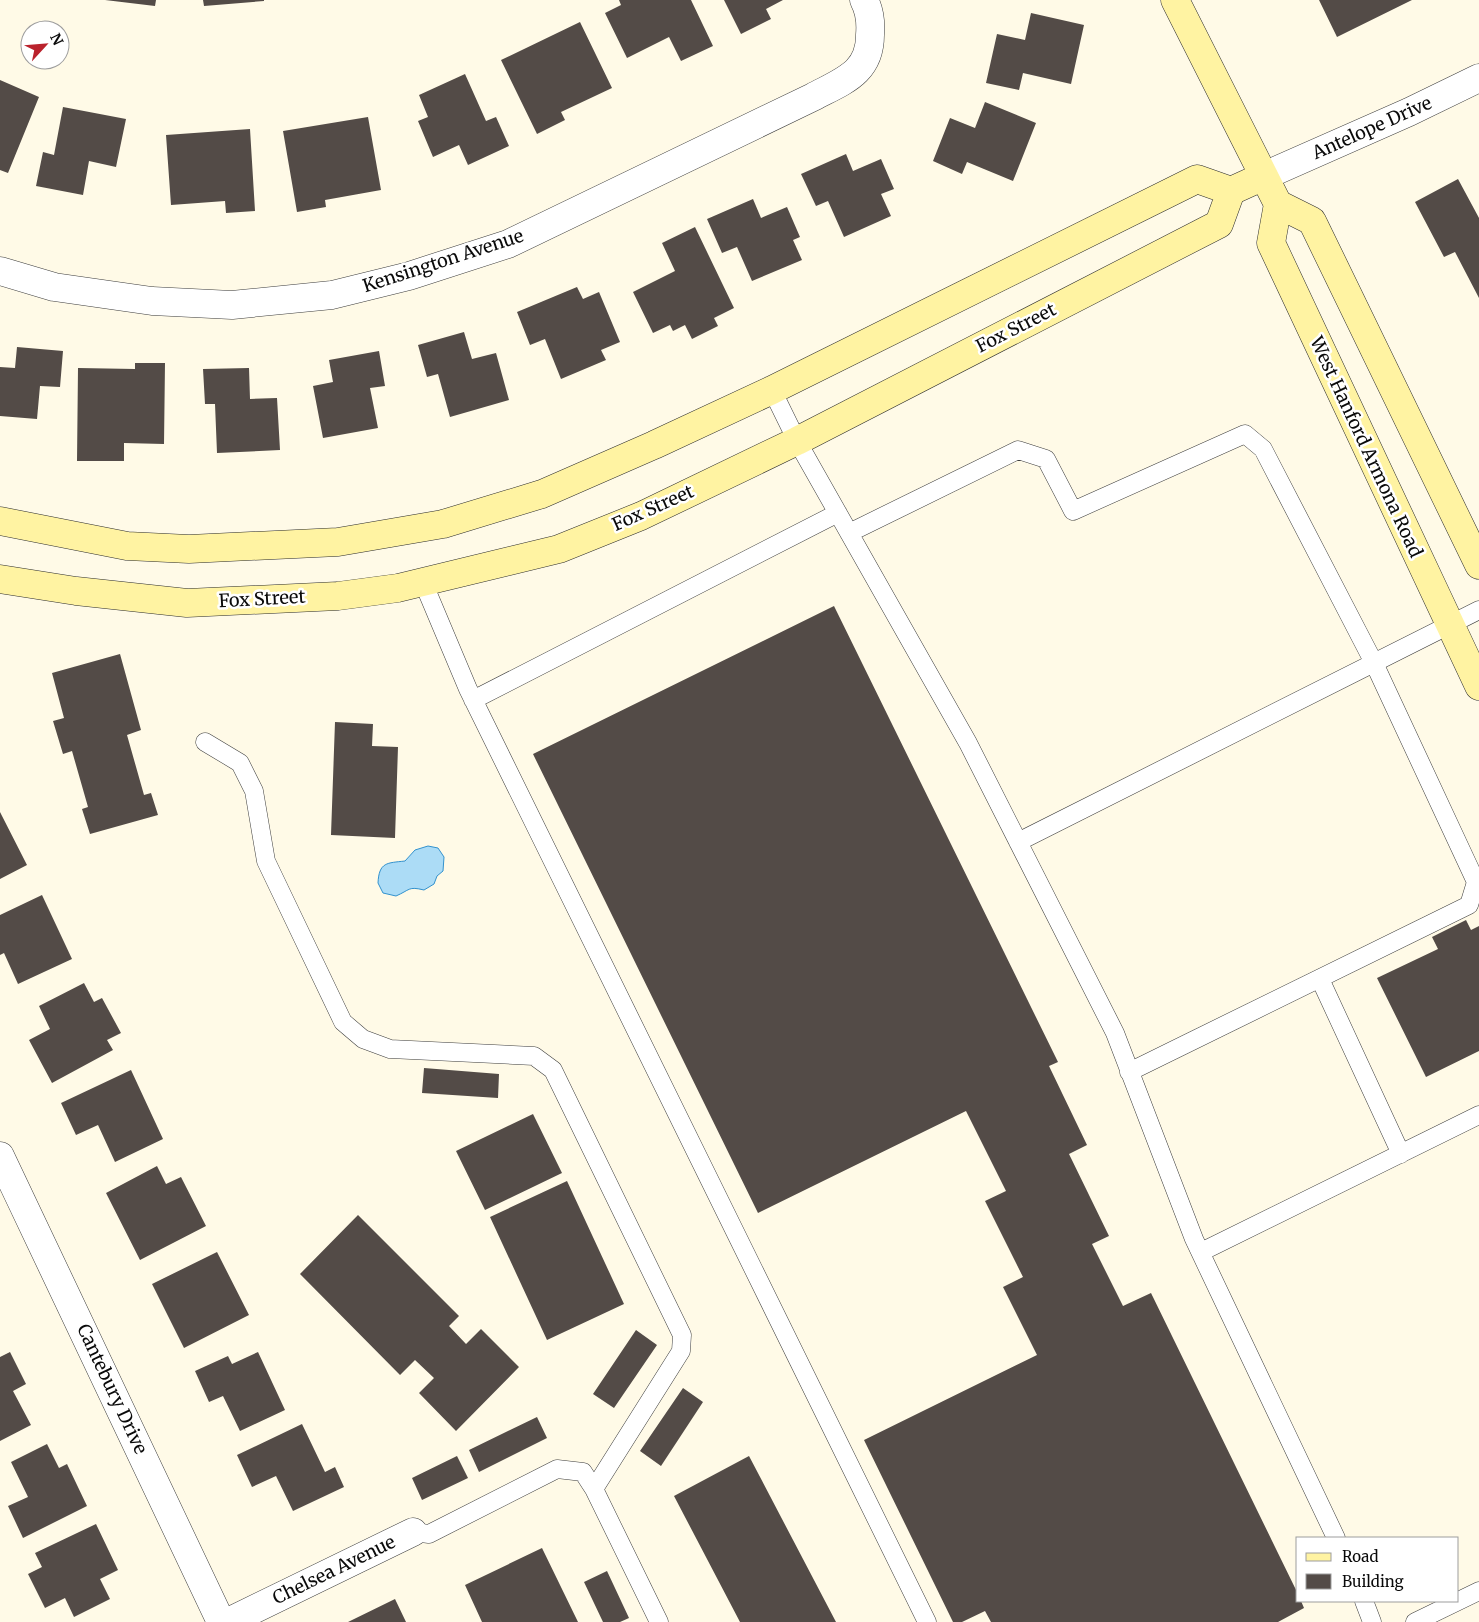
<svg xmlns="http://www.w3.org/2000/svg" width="1479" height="1622" viewBox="0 0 1479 1622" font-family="Merriweather,serif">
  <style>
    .water { fill: #acdcf6; stroke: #3392ce }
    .building { fill: #534b47 }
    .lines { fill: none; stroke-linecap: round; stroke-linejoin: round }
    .lane-casing { stroke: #3d3d3d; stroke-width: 19 }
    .street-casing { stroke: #3d3d3d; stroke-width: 29 }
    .secondary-casing { stroke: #2c2c2c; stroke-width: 29 }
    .lane { stroke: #fff; stroke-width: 18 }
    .street { stroke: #fff; stroke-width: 28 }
    .secondary { stroke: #fff3a2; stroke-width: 28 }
    .labels { text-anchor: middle; stroke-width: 5; stroke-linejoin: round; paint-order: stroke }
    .street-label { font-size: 18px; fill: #0a0a0a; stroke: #fff }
  </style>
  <rect width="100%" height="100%" fill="#fffae7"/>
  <path class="water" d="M 428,846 L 438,848 L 444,857 L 443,871 L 437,876 L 434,884 L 424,890 C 408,886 410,890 396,896 L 383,893 L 378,883 C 379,862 387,863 405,861 L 415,850 Z"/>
  <path class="building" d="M 105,0 L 156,0 L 155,6 Z
    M 203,0 L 264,0 L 264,1 L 204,6 Z
    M 619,0 L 691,0 L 713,46 L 681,61 L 669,37 L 627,58 L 605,13 L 621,5 Z
    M 724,0 L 783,0 L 766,9 L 771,19 L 741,34 Z
    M 1319,0 L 1412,0 L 1337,37 Z
    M 1031,13 L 1084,25 L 1071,84 L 1023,73 L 1019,90 L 986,83 L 997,34 L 1025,40 Z
    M 580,22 L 612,88 L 561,112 L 565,120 L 537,134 L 501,60 Z
    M 465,74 L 486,121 L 496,117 L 509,146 L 468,165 L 459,145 L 433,157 L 418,121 L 428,117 L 419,95 Z
    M 0,80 L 39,97 L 8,173 L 0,170 Z
    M 985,102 L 1036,123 L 1013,181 L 967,162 L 962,174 L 933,161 L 950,118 L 975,128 Z
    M 63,107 L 126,119 L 116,167 L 89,161 L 83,195 L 36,186 L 43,152 L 54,155 Z
    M 368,117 L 381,190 L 325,200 L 326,207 L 297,212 L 283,131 Z
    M 250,129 L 255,211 L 226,213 L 225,201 L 171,205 L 166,135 Z
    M 846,154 L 853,171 L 881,159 L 894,189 L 881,194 L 891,216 L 844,237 L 828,201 L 816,206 L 801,174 Z
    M 1458,179 L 1479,218 L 1479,298 L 1455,252 L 1444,257 L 1415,202 Z
    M 753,199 L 761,218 L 787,207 L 800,237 L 793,240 L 802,260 L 752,281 L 737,247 L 722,253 L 707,219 Z
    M 695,227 L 734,308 L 714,318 L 718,326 L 692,339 L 685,325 L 673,331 L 670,325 L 653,333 L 633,292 L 675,271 L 662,243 Z
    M 577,287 L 583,299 L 599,292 L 620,342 L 601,350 L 606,360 L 561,379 L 545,339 L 530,345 L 517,312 Z
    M 464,332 L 472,359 L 496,353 L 509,400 L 450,417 L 438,374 L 427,377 L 418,345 Z
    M 17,347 L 63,351 L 60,387 L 40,386 L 37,419 L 0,416 L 0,367 L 15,368 Z
    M 379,351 L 385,386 L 370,388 L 378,428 L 323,438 L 313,386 L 333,382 L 329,360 Z
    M 135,363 L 165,363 L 164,444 L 124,443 L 124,461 L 77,461 L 78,368 L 135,369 Z
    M 249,368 L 250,399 L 277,398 L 280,450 L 217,453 L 215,404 L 205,404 L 203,369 Z
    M 834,606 L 1058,1062 L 1049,1066 L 1087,1145 L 1069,1154 L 1109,1236 L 1092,1244 L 1123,1306 L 1151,1293 L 1298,1594 L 1298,1601 L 1301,1601 L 1304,1608 L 1278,1622 L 991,1622 L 985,1611 L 962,1622 L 953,1622 L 864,1440 L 1037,1355 L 1003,1287 L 1023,1277 L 985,1201 L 1006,1191 L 966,1111 L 758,1213 L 533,754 Z
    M 120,654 L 141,730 L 127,735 L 144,795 L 151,793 L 158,815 L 90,834 L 82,809 L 88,807 L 72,751 L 63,754 L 53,721 L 64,718 L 52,673 Z
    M 335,722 L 373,724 L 372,746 L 398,747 L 395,838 L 331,835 Z
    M 0,812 L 27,865 L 0,879 Z
    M 42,895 L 72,959 L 18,984 L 4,953 L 0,955 L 0,915 Z
    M 1466,920 L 1471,930 L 1479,926 L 1479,1051 L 1426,1077 L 1377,978 L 1438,949 L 1432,937 Z
    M 84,983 L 94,1002 L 102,998 L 121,1033 L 107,1040 L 113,1050 L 52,1083 L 29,1040 L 50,1029 L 39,1006 Z
    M 424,1068 L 499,1074 L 498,1098 L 422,1093 Z
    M 131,1070 L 163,1139 L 115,1162 L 98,1125 L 76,1135 L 61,1103 Z
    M 533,1114 L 562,1173 L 485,1210 L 456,1151 Z
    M 157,1166 L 166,1184 L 181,1177 L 206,1226 L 140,1260 L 106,1193 Z
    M 567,1181 L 624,1304 L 547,1340 L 490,1217 Z
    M 358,1215 L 459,1316 L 449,1326 L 466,1344 L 481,1329 L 519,1367 L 456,1431 L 419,1393 L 434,1378 L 415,1360 L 400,1375 L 300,1274 Z
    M 217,1252 L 249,1315 L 184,1348 L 152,1284 Z
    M 636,1330 L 657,1345 L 614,1408 L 593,1394 Z
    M 10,1352 L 26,1384 L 13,1391 L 31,1425 L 0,1441 L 0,1357 Z
    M 258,1352 L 285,1410 L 240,1431 L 223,1396 L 209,1402 L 195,1371 L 228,1356 L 232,1364 Z
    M 683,1388 L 703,1402 L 661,1466 L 640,1451 Z
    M 537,1417 L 547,1438 L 479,1472 L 469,1450 Z
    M 302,1424 L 325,1472 L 335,1467 L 344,1487 L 293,1511 L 276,1476 L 252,1487 L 237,1455 Z
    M 47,1444 L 59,1468 L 67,1464 L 87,1506 L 23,1538 L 8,1506 L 28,1497 L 11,1462 Z
    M 457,1456 L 468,1478 L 422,1500 L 412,1478 Z
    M 749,1456 L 836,1622 L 740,1622 L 674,1496 Z
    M 96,1524 L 118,1570 L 100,1579 L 110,1599 L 74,1617 L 65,1598 L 45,1608 L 28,1574 L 42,1567 L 35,1553 Z
    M 542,1548 L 578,1622 L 482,1622 L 465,1585 Z
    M 607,1571 L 629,1618 L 620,1622 L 603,1622 L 584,1582 Z
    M 395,1599 L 406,1622 L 348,1622 Z"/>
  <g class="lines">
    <defs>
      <path id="lane" d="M 772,390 L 797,441 L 968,743 L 1115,1033 L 1194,1239 L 1336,1538
        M 849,533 L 1018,450 L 1046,459 L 1073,511 L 1245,434 L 1263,449 L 1374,663 L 1476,882 L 1469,905 L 1129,1072
        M 423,582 L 468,689 L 927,1622
        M 473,700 L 838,513
        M 205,742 L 240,763 L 254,791 L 266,861 L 343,1022 L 363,1039 L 390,1049 L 534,1056 L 553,1070 L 682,1335 L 681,1351 L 594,1489
        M 1018,842 L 1479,610
        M 1320,979 L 1401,1154
        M 1201,1252 L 1479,1115
        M 413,1532 L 429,1534 L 557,1469 L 583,1472 L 594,1489 L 659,1622
        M 1364,1601 L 1372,1622
        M 1415,1622 L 1479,1591"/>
      <path id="street" d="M 1264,176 L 1409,112 L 1479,78
        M 0,271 L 54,287 L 152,301 L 232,305 L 332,295 L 409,276 L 508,244 L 813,97 C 843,81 870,73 870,35 C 871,23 870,11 864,0
        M 0,1156 L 221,1622
        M 228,1622 L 413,1532"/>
      <path id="secondary" d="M 1175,0 L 1278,204 L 1271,243 L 1479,686
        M 1278,204 L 1312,221 L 1479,565
        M 0,521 L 127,546 L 189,549 L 338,542 L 443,524 L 542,494 L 654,445 L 772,390 L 1197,179 L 1231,191 L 1264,176
        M 0,579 L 76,591 L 187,603 L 338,596 L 398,588 L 559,549 L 641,516 L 797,441 L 1219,224 L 1231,191"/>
    </defs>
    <use href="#lane" class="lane-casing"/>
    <use href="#street" class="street-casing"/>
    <use href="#secondary" class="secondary-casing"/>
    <use href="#lane" class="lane"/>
    <use href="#street" class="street"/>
    <use href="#secondary" class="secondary"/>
  </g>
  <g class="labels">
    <g class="street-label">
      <text transform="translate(1372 128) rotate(-24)" y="6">Antelope Drive</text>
      <text transform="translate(443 261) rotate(-18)" y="6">Kensington Avenue</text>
      <text transform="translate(1016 328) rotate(-27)" y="6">Fox Street</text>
      <text transform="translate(1366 447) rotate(65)" y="6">West Hanford Armona Road</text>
      <text transform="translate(653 508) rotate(-24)" y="6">Fox Street</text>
      <text transform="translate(262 599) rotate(-3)" y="6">Fox Street</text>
      <text transform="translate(112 1389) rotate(65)" y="6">Cantebury Drive</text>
      <text transform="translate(334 1570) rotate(-26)" y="6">Chelsea Avenue</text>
    </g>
  </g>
  <rect x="1296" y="1537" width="162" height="65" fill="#ffffff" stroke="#9d9d9d"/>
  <rect x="1306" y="1553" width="25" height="8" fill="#fff3a2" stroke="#9d9d9d"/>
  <text x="1342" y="1562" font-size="15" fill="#0a0a0a">Road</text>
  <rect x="1306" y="1574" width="25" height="15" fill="#534b47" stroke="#9d9d9d"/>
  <text x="1342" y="1587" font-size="15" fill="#0a0a0a">Building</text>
  <g transform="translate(45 45) rotate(64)"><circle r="24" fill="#ffffff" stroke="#9d9d9d"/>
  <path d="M0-4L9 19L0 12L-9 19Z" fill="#ba222c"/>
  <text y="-8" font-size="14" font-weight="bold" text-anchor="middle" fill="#0a0a0a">N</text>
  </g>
</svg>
